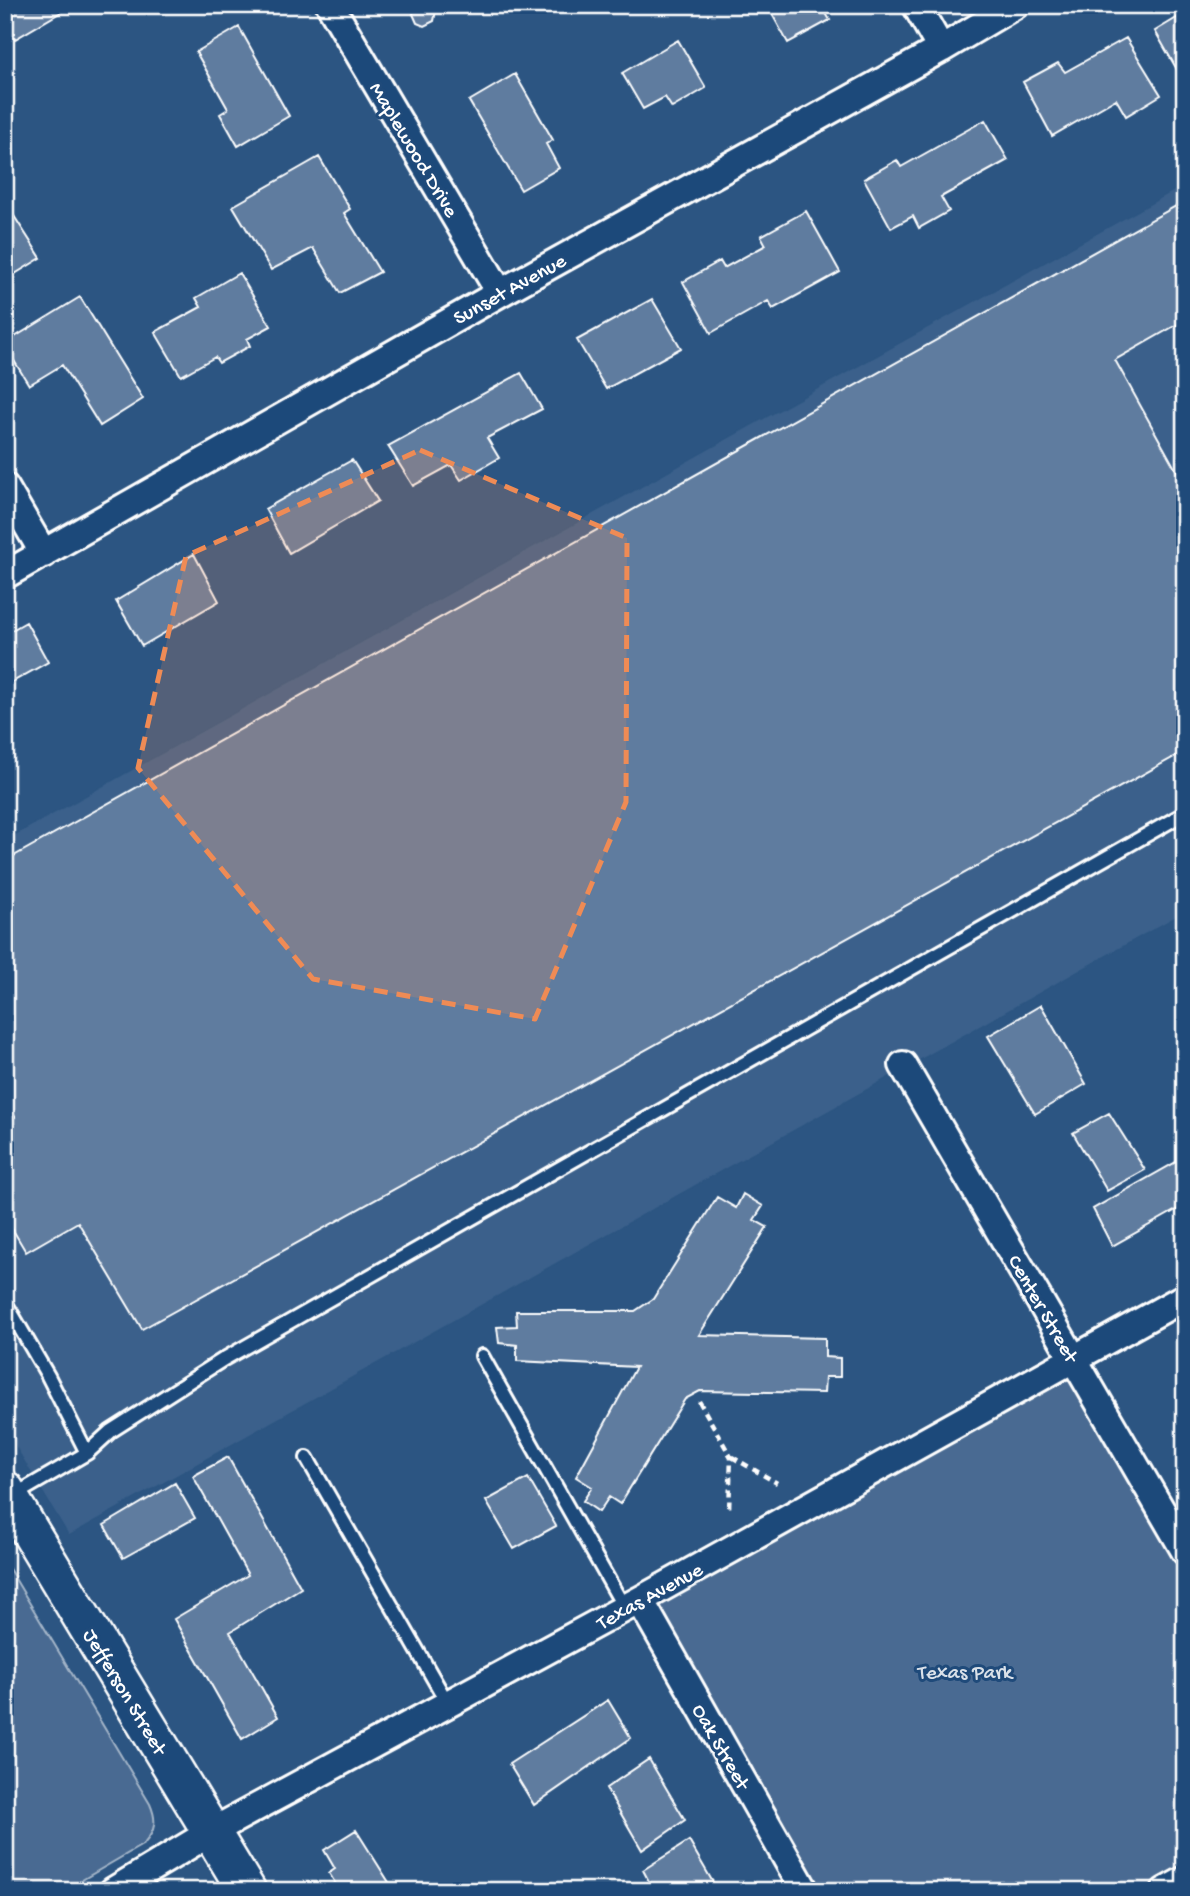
<svg xmlns="http://www.w3.org/2000/svg" width="1190" height="1896" viewBox="0 0 1190 1896" font-family="'Gochi Hand',sans-serif">
  <style>
    .built { fill: #3b618b }
    .green { fill: #486b92; stroke: #a4b5c8; stroke-width: 2 }
    .building { fill: #5e7c9f; stroke: #fff; stroke-width: 2 }
    .lines { fill: none; stroke-linecap: round; stroke-linejoin: round }
    .lane-casing { stroke: #fff; stroke-width: 18 }
    .street-casing { stroke: #fff; stroke-width: 32 }
    .secondary-casing { stroke: #fff; stroke-width: 42 }
    .path { stroke: #fff; stroke-width: 4.5; stroke-dasharray: 7 5; stroke-linecap: butt }
    .lane { stroke: #1f4a7a; stroke-width: 12 }
    .street { stroke: #1f4a7a; stroke-width: 26 }
    .secondary { stroke: #1f4a7a; stroke-width: 37 }
    .marked { fill: #ef8b55; fill-opacity: 0.2; stroke: #ef8b55; stroke-width: 5; stroke-dasharray: 14 9; stroke-linejoin: round }
    .labels { text-anchor: middle; stroke-width: 6; stroke-linejoin: round; paint-order: stroke }
    .street-label { font-size: 21px; fill: #fff; stroke: #1f4a7a }
    .park-label { font-size: 21px; fill: #dae1e9; stroke: #1f4a7a }
  </style>
  <rect width="100%" height="100%" fill="#2c5582"/>
  <filter id="ink" filterUnits="userSpaceOnUse"><feTurbulence type="fractalNoise" baseFrequency=".0143" numOctaves="2"/><feDisplacementMap in="SourceGraphic" scale="14" xChannelSelector="R" yChannelSelector="G"/><feConvolveMatrix kernelMatrix="1 2 1 2 8 2 1 2 1" color-interpolation-filters="sRGB"/></filter>
  <g filter="url(#ink)">
    <path class="built" d="M 1185,185 L 1185,911 L 69,1535 L 5,1428 L 5,841 Z"/>
    <path class="green" d="M 1073,1360 L 1185,1551 L 1185,1880 L 1165,1891 L 805,1891 L 640,1600 Z
      M 5,1562 L 150,1804 C 157,1820 156,1830 144,1844 L 63,1891 L 5,1891 Z"/>
    <path class="building" d="M 5,5 L 73,5 L 5,45 Z
      M 415,5 L 444,5 L 436,10 L 434,21 L 424,26 L 417,23 L 413,14 Z
      M 767,5 L 821,5 L 830,20 L 788,43 Z
      M 1185,13 L 1185,79 L 1183,80 L 1155,31 Z
      M 239,27 L 289,116 L 238,146 L 220,114 L 228,109 L 196,52 Z
      M 1126,38 L 1161,95 L 1126,116 L 1116,99 L 1052,136 L 1023,82 L 1058,63 L 1065,72 Z
      M 678,40 L 706,88 L 672,108 L 665,97 L 643,109 L 622,73 Z
      M 515,74 L 553,140 L 546,144 L 559,168 L 521,190 L 469,101 Z
      M 985,120 L 1008,160 L 941,197 L 949,211 L 919,228 L 913,216 L 891,228 L 864,179 L 897,160 L 901,167 Z
      M 319,157 L 350,209 L 344,213 L 380,272 L 340,293 L 313,248 L 271,270 L 233,206 Z
      M 1185,201 L 1185,320 L 1115,360 L 1185,486 L 1185,751 L 142,1329 L 78,1222 L 26,1252 L 10,1225 L 5,1228 L 5,1123 L 15,1117 L 5,1100 L 5,861 Z
      M 5,202 L 41,258 L 5,280 Z
      M 806,211 L 840,272 L 773,309 L 768,301 L 711,333 L 683,282 L 720,261 L 724,268 L 766,245 L 761,236 Z
      M 239,273 L 271,326 L 247,339 L 250,346 L 219,363 L 215,357 L 181,376 L 155,332 L 201,307 L 196,298 Z
      M 80,297 L 143,399 L 100,426 L 62,365 L 29,385 L 5,346 L 5,343 Z
      M 652,299 L 681,348 L 606,389 L 577,340 Z
      M 521,373 L 542,409 L 487,438 L 499,458 L 461,480 L 451,465 L 413,486 L 388,446 Z
      M 352,460 L 378,501 L 289,553 L 265,509 Z
      M 194,554 L 219,601 L 142,646 L 116,601 Z
      M 26,622 L 48,662 L 5,686 L 5,634 Z
      M 1041,1005 L 1086,1084 L 1035,1114 L 988,1036 Z
      M 1109,1113 L 1145,1170 L 1107,1191 L 1073,1133 Z
      M 1185,1157 L 1185,1205 L 1112,1246 L 1093,1209 Z
      M 743,1194 L 763,1206 L 754,1220 L 767,1227 L 699,1335 L 825,1338 L 825,1357 L 840,1358 L 840,1377 L 825,1377 L 824,1393 L 700,1391 L 685,1399 L 620,1504 L 609,1497 L 599,1512 L 583,1501 L 592,1487 L 576,1477 L 636,1367 L 517,1361 L 517,1345 L 499,1343 L 497,1327 L 517,1326 L 516,1311 L 635,1311 L 653,1299 L 717,1197 L 736,1208 Z
      M 228,1457 L 301,1588 L 230,1632 L 278,1717 L 242,1739 L 174,1619 L 248,1575 L 193,1476 Z
      M 528,1478 L 556,1526 L 514,1549 L 486,1501 Z
      M 175,1483 L 195,1518 L 123,1558 L 104,1525 Z
      M 608,1700 L 631,1738 L 534,1805 L 509,1764 Z
      M 649,1759 L 685,1820 L 642,1850 L 606,1788 Z
      M 356,1830 L 390,1884 L 379,1891 L 340,1891 L 329,1873 L 335,1869 L 324,1850 Z
      M 689,1841 L 718,1891 L 654,1891 L 643,1870 Z"/>
    <g class="lines">
      <defs>
        <path id="lane" d="M 5,1302 L 48,1376 L 87,1453
          M 482,1356 L 625,1609
          M 307,1458 L 448,1704
          M 13,1496 L 87,1453 L 111,1431 L 224,1359 L 1185,813"/>
        <path id="street" d="M 330,5 L 500,293
          M 916,5 L 941,49
          M 5,487 L 44,554
          M 5,575 L 500,293 L 941,49 L 1015,5
          M 903,1065 L 1185,1551
          M 640,1600 L 805,1891
          M 113,1891 L 211,1832 L 640,1600 L 1185,1297
          M 1165,1891 L 1185,1880"/>
        <path id="secondary" d="M 5,1490 L 247,1891"/>
      </defs>
      <use href="#lane" class="lane-casing"/>
      <use href="#street" class="street-casing"/>
      <use href="#secondary" class="secondary-casing"/>
      <path class="path" d="M 699,1401 L 731,1457 L 729,1510
        M 732,1457 L 777,1483"/>
      <use href="#lane" class="lane"/>
      <use href="#street" class="street"/>
      <use href="#secondary" class="secondary"/>
    </g>
  </g>
  <path class="marked" d="M 420,450 L 627,538 L 626,802 L 535,1019 L 313,979 L 138,768 L 186,556 Z"/>
  <g class="labels">
    <g class="street-label">
      <text transform="translate(415 149) rotate(59)" y="7">Maplewood Drive</text>
      <text transform="translate(509 288) rotate(-29)" y="7">Sunset Avenue</text>
      <text transform="translate(1044 1308) rotate(60)" y="7">Center Street</text>
      <text transform="translate(649 1595) rotate(-29)" y="7">Texas Avenue</text>
      <text transform="translate(126 1691) rotate(59)" y="7">Jefferson Street</text>
      <text transform="translate(722 1746) rotate(60)" y="7">Oak Street</text>
    </g>
    <g class="park-label">
      <text x="965" y="1678">Texas Park</text>
    </g>
  </g>
  <rect width="1190" height="1896" fill="none" stroke="#1f4a7a" stroke-width="28"/>
  <rect x="14" y="14" width="1162" height="1868" fill="none" stroke="#fff" stroke-width="2.5" filter="url(#ink)"/>
</svg>
